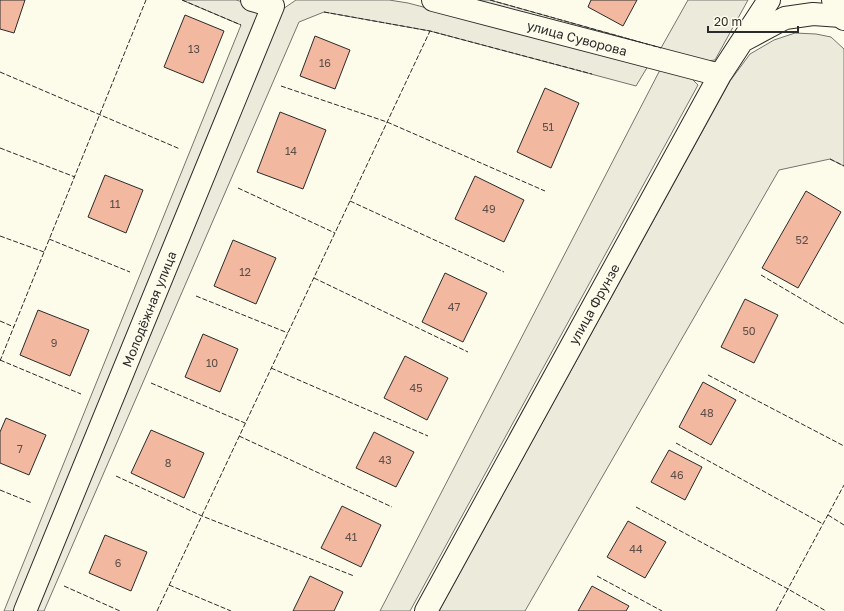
<svg xmlns="http://www.w3.org/2000/svg" width="844" height="611" viewBox="0 0 844 611" font-family="'Golos Text',sans-serif">
  <style>
    .green { fill: #ecebdb; stroke: #74746e }
    .building { fill: #f2b8a0; stroke: #2b2b2b }
    .lines { fill: none; stroke-linecap: round; stroke-linejoin: round }
    .minor-casing { stroke: #2b2b2b; stroke-width: 24 }
    .major-casing { stroke: #2b2b2b; stroke-width: 24 }
    .minor { stroke: #fdfbea; stroke-width: 22 }
    .major { stroke: #fdfbea; stroke-width: 22 }
    .fence { stroke: #2b2b2b; stroke-width: 1; stroke-dasharray: 5 2; stroke-linecap: butt }
    .labels { text-anchor: middle; stroke-width: 3; stroke-linejoin: round; paint-order: stroke }
    .number-label { font-size: 11px; fill: #5d4e48 }
    .street-label { font-size: 13px; fill: #2b2b2b; stroke: #fdfbea }
  </style>
  <rect width="100%" height="100%" fill="#fdfbea"/>
  <path class="green" d="M 182,0 L 236,0 L 260,7 L 264,14 L 17,611 L 4,611 L 241,25 Z
    M 296,0 L 389,0 L 408,3 L 648,66 L 636,86 L 430,31 L 324,12 L 299,22 L 44,611 L 33,611 L 280,11 Z
    M 452,0 L 490,0 L 661,48 L 688,0 L 748,0 L 715,60 L 694,63 Z
    M 795,33 L 816,34 L 831,37 L 844,49 L 844,166 L 830,159 L 779,170 L 525,611 L 439,611 L 730,81 L 750,54 L 774,40 Z
    M 661,68 L 688,75 L 698,85 L 410,611 L 380,611 Z"/>
  <path class="building" d="M 0,0 L 25,0 L 14,33 L 0,29 Z
    M 591,0 L 637,0 L 623,26 L 588,7 Z
    M 185,15 L 224,31 L 203,83 L 164,67 Z
    M 315,36 L 350,50 L 335,89 L 300,76 Z
    M 545,88 L 579,103 L 551,168 L 517,152 Z
    M 280,112 L 326,130 L 303,189 L 257,172 Z
    M 105,175 L 143,190 L 126,233 L 88,217 Z
    M 475,176 L 524,200 L 504,242 L 455,219 Z
    M 806,191 L 841,212 L 798,288 L 762,268 Z
    M 233,240 L 276,258 L 256,304 L 214,286 Z
    M 445,273 L 487,293 L 463,342 L 422,322 Z
    M 745,299 L 778,315 L 754,363 L 721,347 Z
    M 38,310 L 89,330 L 70,376 L 20,355 Z
    M 203,334 L 238,349 L 220,392 L 185,377 Z
    M 405,356 L 448,378 L 427,420 L 384,398 Z
    M 703,382 L 736,400 L 711,445 L 679,427 Z
    M 6,418 L 46,435 L 29,475 L 0,463 L 0,432 Z
    M 151,430 L 204,453 L 184,498 L 131,473 Z
    M 374,432 L 414,452 L 396,487 L 356,468 Z
    M 669,450 L 702,467 L 685,500 L 651,482 Z
    M 342,506 L 381,525 L 361,567 L 321,548 Z
    M 628,521 L 666,542 L 645,578 L 607,557 Z
    M 105,535 L 147,552 L 131,591 L 89,573 Z
    M 310,576 L 343,592 L 334,611 L 293,611 Z
    M 592,586 L 629,606 L 626,611 L 578,611 Z"/>
  <g class="lines">
    <defs>
      <path id="minor" d="M 252,0 L 273,6
        M 433,0 L 720,75
        M 744,40 L 785,18 L 813,14 L 841,16
        M 25,611 L 273,6
        M 426,611 L 720,75 L 769,0"/>
      <path id="major" d="M 833,0 L 844,19"/>
    </defs>
    <use href="#minor" class="minor-casing"/>
    <use href="#major" class="major-casing"/>
    <use href="#minor" class="minor"/>
    <use href="#major" class="major"/>
    <path class="fence" d="M 182,0 L 241,25
      M 490,0 L 661,48
      M 324,12 L 430,31 L 592,74
      M 0,72 L 180,149
      M 281,86 L 387,122 L 545,191
      M 0,148 L 75,177
      M 830,159 L 844,166
      M 238,188 L 335,233
      M 350,201 L 504,272
      M 0,236 L 44,252
      M 49,239 L 130,272
      M 761,275 L 844,324
      M 314,278 L 468,352
      M 196,296 L 288,333
      M 0,321 L 14,327
      M 0,360 L 81,394
      M 0,361 L 146,0
      M 271,368 L 428,436
      M 708,375 L 844,446
      M 151,383 L 245,423
      M 239,436 L 392,507
      M 676,443 L 823,524
      M 116,476 L 202,516 L 354,576
      M 0,490 L 32,503
      M 636,507 L 788,589 L 826,611
      M 828,515 L 844,525
      M 597,576 L 662,611
      M 169,585 L 231,611
      M 64,586 L 120,611
      M 157,611 L 430,31
      M 776,611 L 844,485"/>
  </g>
  <g class="labels">
    <g class="number-label">
      <text x="194" y="53">13</text>
      <text x="325" y="67">16</text>
      <text x="548" y="131">51</text>
      <text x="291" y="155">14</text>
      <text x="115" y="208">11</text>
      <text x="489" y="213">49</text>
      <text x="802" y="244">52</text>
      <text x="245" y="276">12</text>
      <text x="454" y="311">47</text>
      <text x="749" y="335">50</text>
      <text x="54" y="347">9</text>
      <text x="212" y="367">10</text>
      <text x="416" y="392">45</text>
      <text x="707" y="417">48</text>
      <text x="20" y="453">7</text>
      <text x="385" y="464">43</text>
      <text x="168" y="467">8</text>
      <text x="677" y="479">46</text>
      <text x="351" y="541">41</text>
      <text x="636" y="553">44</text>
      <text x="118" y="567">6</text>
    </g>
    <g class="street-label">
      <text transform="translate(577 38) rotate(15)" y="5">улица Суворова</text>
      <text transform="translate(594 304) rotate(-61)" y="5">улица Фрунзе</text>
      <text transform="translate(149 309) rotate(-68)" y="5">Молодёжная улица</text>
    </g>
  </g>
  <path d="M708 26v6h90v-6" fill="none" stroke="#2b2b2b" stroke-width="2"/>
  <text x="714" y="26" font-size="12" fill="#2b2b2b" stroke="#fdfbea" stroke-width="3" paint-order="stroke">20 m</text>
</svg>
